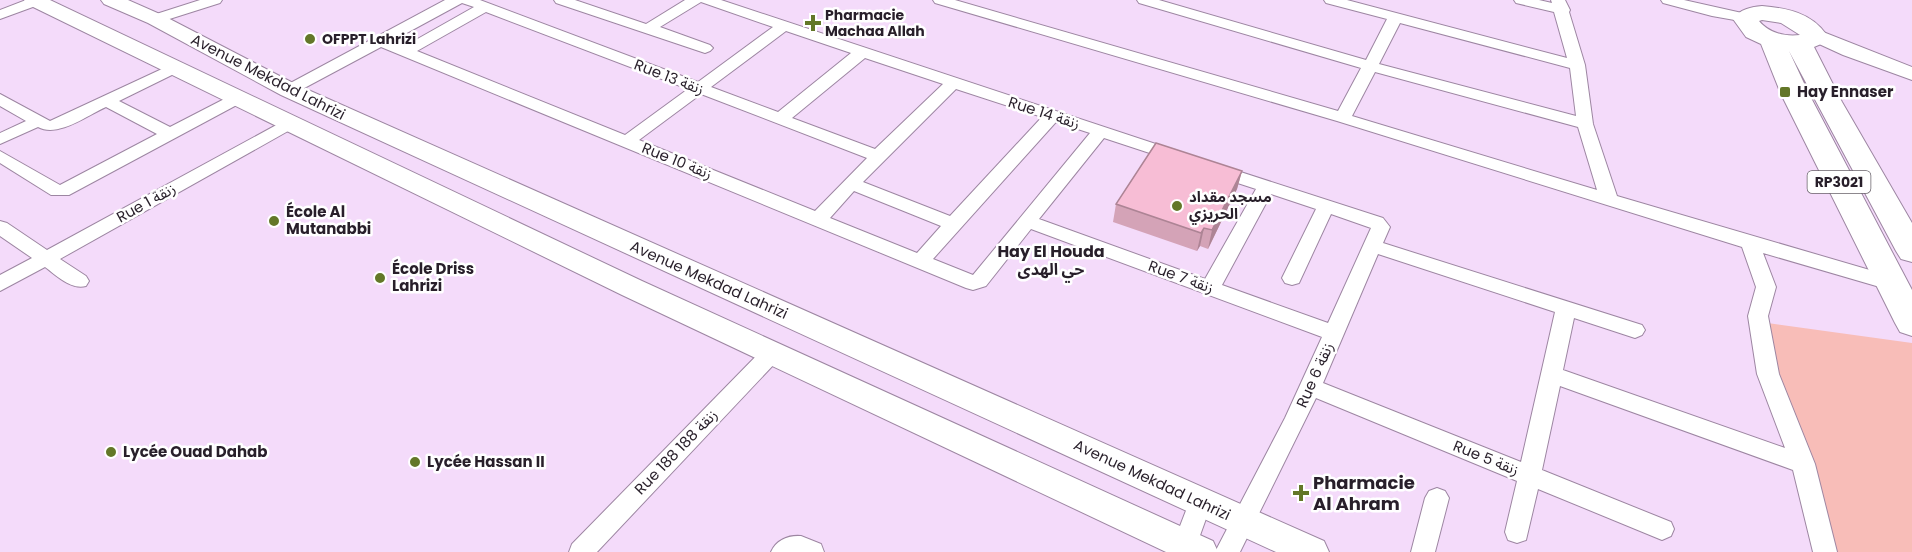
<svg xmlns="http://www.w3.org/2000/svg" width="1912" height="552" viewBox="0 0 1912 552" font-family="Poppins,'Noto Sans Arabic',sans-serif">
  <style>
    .green { fill: #f8bdb8 }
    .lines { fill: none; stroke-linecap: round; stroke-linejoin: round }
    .street-casing { stroke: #9d86a2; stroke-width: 2 }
    .secondary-casing { stroke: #9d86a2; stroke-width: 2 }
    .highway-casing { stroke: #9d86a2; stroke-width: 2 }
    .street { fill: #fff; fill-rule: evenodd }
    .secondary { fill: #fff; fill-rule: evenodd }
    .highway { fill: #fff; fill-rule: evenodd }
    .wall { fill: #d4a3b7 }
    .shaded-wall { fill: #ad8495 }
    .building { fill: #f7bdd5; stroke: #ad8495; stroke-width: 1.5 }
    .poi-dot { fill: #637728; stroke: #fff; stroke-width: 2 }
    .labels { text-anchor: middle; stroke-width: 5; stroke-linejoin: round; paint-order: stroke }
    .far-poi-label { font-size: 14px; font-weight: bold; fill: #281f2a; stroke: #fff; text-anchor: start }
    .shield { fill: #fff; stroke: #68626a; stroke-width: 1.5 }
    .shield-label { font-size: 14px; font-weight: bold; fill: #281f2a }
    .street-label { font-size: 15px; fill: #281f2a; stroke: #fff }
    .poi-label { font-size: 15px; font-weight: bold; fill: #281f2a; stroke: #fff; text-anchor: start }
    .neighbourhood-label { font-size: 16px; font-weight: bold; fill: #281f2a; stroke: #fff }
    .near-poi-label { font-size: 18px; font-weight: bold; fill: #281f2a; stroke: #fff; text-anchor: start }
  </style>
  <rect width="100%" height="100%" fill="#f4dbfa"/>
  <path class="green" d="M 1753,321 L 1912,343 L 1912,552 L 1828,552 Z"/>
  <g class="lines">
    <defs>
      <path id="street" d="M 26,0 L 43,1 L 41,4 L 0,19 L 0,10 Z
        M 200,0 L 222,0 L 220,3 L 160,22 L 150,22 L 148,19 L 150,16 Z
        M 445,0 L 480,0 L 698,82 L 773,27 L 701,2 L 660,27 L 710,45 L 713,48 L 710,51 L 705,53 L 556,3 L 554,0 L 575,0 L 646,24 L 685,0 L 721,0 L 1183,153 L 1186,157 L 1183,161 L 1177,162 L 1104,138 L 1039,219 L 1205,279 L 1256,189 L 1210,174 L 1207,170 L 1210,166 L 1222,166 L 1383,218 L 1390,227 L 1383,243 L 1642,325 L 1645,330 L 1642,335 L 1635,338 L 1574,318 L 1563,370 L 1785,448 L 1757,374 L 1748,316 L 1756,287 L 1742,247 L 1337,121 L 935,3 L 933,0 L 955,0 L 1338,111 L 1361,68 L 1139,3 L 1137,0 L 1159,0 L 1366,60 L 1387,19 L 1326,3 L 1324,0 L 1347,0 L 1567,58 L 1554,12 L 1516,3 L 1514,0 L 1539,0 L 1552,3 L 1551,0 L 1565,0 L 1570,10 L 1569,12 L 1585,65 L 1593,124 L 1617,196 L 1897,278 L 1900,283 L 1897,288 L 1890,290 L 1763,253 L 1776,287 L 1768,316 L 1779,374 L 1815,464 L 1837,552 L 1813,552 L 1793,470 L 1560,386 L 1542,470 L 1671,522 L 1674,529 L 1671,536 L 1662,540 L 1538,489 L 1526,540 L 1517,543 L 1508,540 L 1505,532 L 1517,481 L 1316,398 L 1240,552 L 1215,552 L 1285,418 L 1322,337 L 1031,229 L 986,286 L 973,290 L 966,288 L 381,47 L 295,93 L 283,93 L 281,90 L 283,87 ZM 462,3 L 474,7 L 405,46 L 392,41 ZM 486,12 L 688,89 L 625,135 L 417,51 ZM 1400,23 L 1570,68 L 1576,116 L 1379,64 ZM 786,31 L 851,53 L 778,112 L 711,87 ZM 865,58 L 943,84 L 875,149 L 792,118 ZM 1375,72 L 1578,127 L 1597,190 L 1352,116 ZM 956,89 L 1042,117 L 950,216 L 863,182 ZM 701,94 L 867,158 L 815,211 L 639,140 ZM 1056,122 L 1090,133 L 973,275 L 933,259 ZM 854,191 L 941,226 L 917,253 L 830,218 ZM 1271,194 L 1316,209 L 1282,278 L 1285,283 L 1292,285 L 1299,283 L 1331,214 L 1371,228 L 1328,323 L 1222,285 ZM 1378,254 L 1555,312 L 1521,462 L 1323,383 Z
        M 1661,0 L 1684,0 L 1751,15 L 1753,18 L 1746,22 L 1712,16 L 1663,3 Z
        M 177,62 L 185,67 L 182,70 L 119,101 L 170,127 L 234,94 L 246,94 L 248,97 L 246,100 L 69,195 L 51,195 L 0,163 L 0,151 L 60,185 L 157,134 L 106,107 C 88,115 58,138 38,127 L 0,144 L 0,133 L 26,121 L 0,106 L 0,94 L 50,121 Z
        M 291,117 L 297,118 L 299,122 L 297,126 L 60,259 L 86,276 L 89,281 L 86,286 C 71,290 57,276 45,267 L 0,291 L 0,275 L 32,258 L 0,236 L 0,221 L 7,223 L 47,250 Z
        M 772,345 L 779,347 L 782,353 L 779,359 L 597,552 L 569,552 L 572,544 L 765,347 Z
        M 1437,488 L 1445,491 L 1449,498 L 1435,552 L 1411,552 L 1425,498 L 1429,491 Z
        M 1200,492 L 1208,495 L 1212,502 L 1194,552 L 1170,552 L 1192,495 Z
        M 801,536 L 821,544 L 824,552 L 771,552 C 776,540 788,535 801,536 Z"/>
      <path id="secondary" d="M 24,0 L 50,0 L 642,281 L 1213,541 L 1218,552 L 1166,552 L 622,295 L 27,4 Z
        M 101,0 L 128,0 L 162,15 L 297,85 L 1324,541 L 1329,552 L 1276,552 L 281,95 L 148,23 L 104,4 Z
        M 1813,28 L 1912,67 L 1912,80 L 1843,55 L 1806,38 L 1803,34 L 1806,30 Z"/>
      <path id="highway" d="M 1762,6 C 1787,8 1811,13 1826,34 L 1821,44 L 1814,47 L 1842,102 L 1912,223 L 1912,262 L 1901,259 L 1896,251 L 1789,51 L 1809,94 L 1912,290 L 1912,336 L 1900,332 L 1895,323 L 1781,94 L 1761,44 L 1746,37 L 1733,19 C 1740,9 1751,7 1762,6 ZM 1762,20 L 1781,23 L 1800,35 C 1785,37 1769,33 1759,21 Z"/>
    </defs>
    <use href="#street" class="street-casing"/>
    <use href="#secondary" class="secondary-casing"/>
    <use href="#highway" class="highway-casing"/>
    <use href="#street" class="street"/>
    <use href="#secondary" class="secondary"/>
    <use href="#highway" class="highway"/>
  </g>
  <path class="wall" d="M 1242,171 L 1237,189 L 1208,249 L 1200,246 L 1197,251 L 1113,222 L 1116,204 Z"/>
  <path class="shaded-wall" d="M 1242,171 L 1237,189 L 1208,249 L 1212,230 Z
    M 1204,228 L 1200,246 L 1197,251 L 1201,233 Z"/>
  <path class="building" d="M 1156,143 L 1242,171 L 1212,230 L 1204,228 L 1201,233 L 1116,204 Z"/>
  <g class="poi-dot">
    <path d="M810 14h6v6h6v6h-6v6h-6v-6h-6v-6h6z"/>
    <circle cx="310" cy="39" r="6"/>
    <rect x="1779" y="86" width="12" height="12" rx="3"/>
    <circle cx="1177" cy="206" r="6"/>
    <circle cx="274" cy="221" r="6"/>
    <circle cx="380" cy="278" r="6"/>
    <circle cx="111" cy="452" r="6"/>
    <circle cx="415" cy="462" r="6"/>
    <path d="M1298 484h6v6h6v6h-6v6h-6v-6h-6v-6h6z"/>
  </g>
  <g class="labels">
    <g class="far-poi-label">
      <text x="825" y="20">Pharmacie<tspan x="825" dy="16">Machaa Allah</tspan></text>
      <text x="322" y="44">OFPPT Lahrizi</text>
    </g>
    <rect class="shield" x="1807.5" y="171" width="63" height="22" rx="4.5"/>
    <g class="shield-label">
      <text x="1839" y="187">RP3021</text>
    </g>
    <g class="street-label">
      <text transform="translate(268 77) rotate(27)" y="5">Avenue Mekdad Lahrizi</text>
      <text transform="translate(669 77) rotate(21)" y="5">Rue 13 زنقة</text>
      <text transform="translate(1044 113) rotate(18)" y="5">Rue 14 زنقة</text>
      <text transform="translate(677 161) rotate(22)" y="5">Rue 10 زنقة</text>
      <text transform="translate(146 203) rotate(-29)" y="5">Rue 1 زنقة</text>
      <text transform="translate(1181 277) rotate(20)" y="5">Rue 7 زنقة</text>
      <text transform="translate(709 280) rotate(24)" y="5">Avenue Mekdad Lahrizi</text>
      <text transform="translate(1315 375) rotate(-66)" y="5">Rue 6 زنقة</text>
      <text transform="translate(676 452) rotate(-46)" y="5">Rue 188 زنقة 188</text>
      <text transform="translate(1486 458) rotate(22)" y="5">Rue 5 زنقة</text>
      <text transform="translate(1152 480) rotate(25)" y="5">Avenue Mekdad Lahrizi</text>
    </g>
    <g class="poi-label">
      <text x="1797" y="97">Hay Ennaser</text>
      <text x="1189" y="202">مسجد مقداد<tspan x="1189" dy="17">الحريزي</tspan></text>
      <text x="286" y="217">École Al<tspan x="286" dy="17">Mutanabbi</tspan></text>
      <text x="392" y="274">École Driss<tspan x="392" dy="17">Lahrizi</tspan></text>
      <text x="123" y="457">Lycée Ouad Dahab</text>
      <text x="427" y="467">Lycée Hassan II</text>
    </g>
    <g class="neighbourhood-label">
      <text x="1051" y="257">Hay El Houda<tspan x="1051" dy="18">حي الهدى</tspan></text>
    </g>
    <g class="near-poi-label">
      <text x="1313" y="489">Pharmacie<tspan x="1313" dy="21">Al Ahram</tspan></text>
    </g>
  </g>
</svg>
